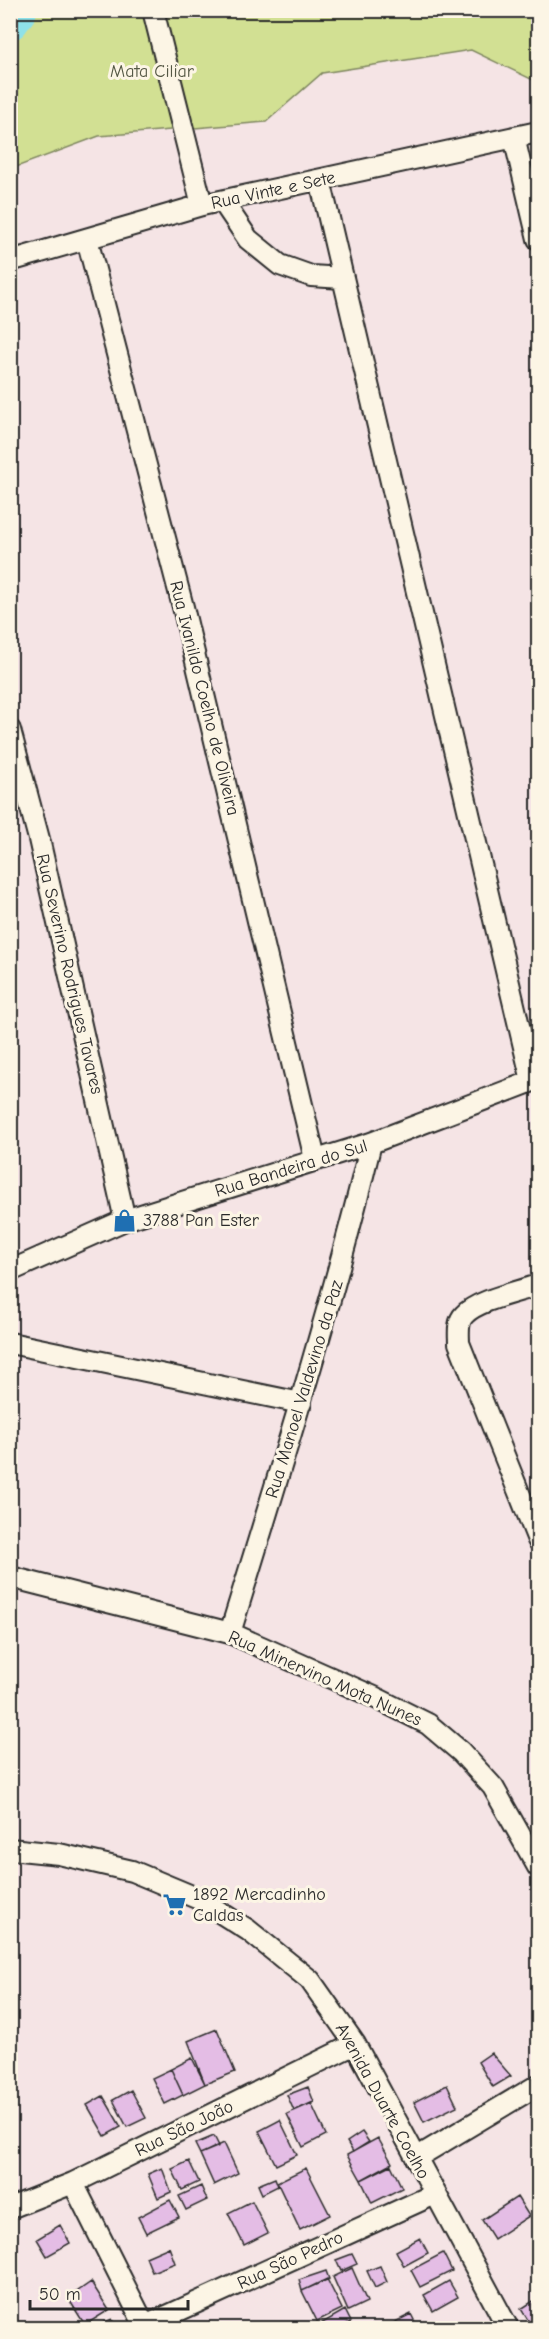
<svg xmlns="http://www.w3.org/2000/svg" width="549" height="2339" viewBox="0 0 549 2339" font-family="'Comic Neue',sans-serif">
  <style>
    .green { fill: #d2e093; stroke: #7e865f; stroke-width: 1.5 }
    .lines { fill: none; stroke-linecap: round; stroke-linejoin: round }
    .river { stroke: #8fe1e8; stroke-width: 38 }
    .building { fill: #e4bde5; stroke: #2b2b2b; stroke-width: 1.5 }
    .minor-casing { stroke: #2b2b2b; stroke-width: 24 }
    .minor { stroke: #fcf5e5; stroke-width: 20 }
    .labels { text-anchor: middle; stroke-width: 6; stroke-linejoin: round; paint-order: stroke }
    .park-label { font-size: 18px; fill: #555845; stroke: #fcf5e5 }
    .street-label { font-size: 18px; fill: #2b2b2b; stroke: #fcf5e5 }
    .poi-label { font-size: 18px; fill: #2b2b2b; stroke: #fcf5e5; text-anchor: start }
  </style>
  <rect width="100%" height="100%" fill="#f5e4e5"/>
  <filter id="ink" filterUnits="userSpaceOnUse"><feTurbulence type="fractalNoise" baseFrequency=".0167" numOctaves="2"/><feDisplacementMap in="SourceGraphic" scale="12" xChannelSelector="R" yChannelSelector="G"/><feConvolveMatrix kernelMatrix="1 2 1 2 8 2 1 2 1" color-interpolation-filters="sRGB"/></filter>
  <g filter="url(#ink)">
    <path class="green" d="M 11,11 L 538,11 L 538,78 L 533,80 L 471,50 L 322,73 L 266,122 L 99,136 L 11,169 Z"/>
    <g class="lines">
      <path class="river" d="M 10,21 L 18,10"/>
    </g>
    <path class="building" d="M 217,2029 L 235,2072 L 205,2084 L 188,2041 Z
      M 491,2053 L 511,2076 L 493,2087 L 478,2062 Z
      M 192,2058 L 205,2084 L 183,2095 L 171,2069 Z
      M 171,2069 L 183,2095 L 165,2104 L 152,2078 Z
      M 447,2085 L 457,2106 L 424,2122 L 414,2102 Z
      M 308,2087 L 314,2102 L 294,2111 L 287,2095 Z
      M 131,2090 L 146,2118 L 127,2127 L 113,2100 Z
      M 103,2096 L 121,2127 L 105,2136 L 87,2105 Z
      M 311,2103 L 326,2135 L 303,2147 L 287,2114 Z
      M 280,2120 L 297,2155 L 276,2165 L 259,2131 Z
      M 362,2132 L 369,2142 L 353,2152 L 347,2142 Z
      M 214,2136 L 219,2146 L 200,2154 L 195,2144 Z
      M 378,2138 L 392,2163 L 361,2180 L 347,2155 Z
      M 224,2143 L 238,2173 L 214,2185 L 200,2154 Z
      M 189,2161 L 199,2182 L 182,2190 L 172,2169 Z
      M 391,2165 L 402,2188 L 372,2203 L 361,2180 Z
      M 162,2168 L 171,2192 L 158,2198 L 148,2174 Z
      M 306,2168 L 330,2215 L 300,2230 L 277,2182 Z
      M 275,2178 L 278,2186 L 262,2194 L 258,2185 Z
      M 201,2186 L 207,2200 L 186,2210 L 179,2196 Z
      M 517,2197 L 529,2216 L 494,2239 L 482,2220 Z
      M 170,2200 L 179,2217 L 146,2233 L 138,2217 Z
      M 252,2201 L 268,2233 L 244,2245 L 228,2213 Z
      M 60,2225 L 70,2243 L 47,2256 L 37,2239 Z
      M 420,2238 L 428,2253 L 404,2266 L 396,2251 Z
      M 169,2247 L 175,2263 L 152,2272 L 146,2257 Z
      M 443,2253 L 452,2271 L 420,2287 L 411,2270 Z
      M 352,2254 L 357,2264 L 341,2271 L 336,2260 Z
      M 380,2266 L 387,2282 L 375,2288 L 367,2271 Z
      M 352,2268 L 367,2302 L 348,2311 L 333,2277 Z
      M 326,2271 L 329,2279 L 302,2291 L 299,2280 Z
      M 327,2279 L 342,2309 L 317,2321 L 302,2291 Z
      M 449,2281 L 458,2297 L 433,2311 L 424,2295 Z
      M 91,2282 L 109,2310 L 85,2325 L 68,2298 Z
      M 538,2298 L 538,2328 L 533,2328 L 521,2309 Z
      M 345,2310 L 351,2322 L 339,2328 L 321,2328 L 319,2325 Z
      M 411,2314 L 418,2328 L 393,2328 L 391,2324 Z
      M 112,2319 L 116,2328 L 92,2328 Z"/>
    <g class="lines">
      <defs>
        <path id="minor" d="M 153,10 L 202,205
          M 514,137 L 538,239
          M 320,180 L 532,1081
          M 223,202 L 248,239 L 280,265 L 311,276 L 343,278
          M 87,239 L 183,607 L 315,1159
          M 10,261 L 202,205 L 538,132
          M 10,730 L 39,839 L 125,1220
          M 10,1271 L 125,1220 L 371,1143 L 538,1079
          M 538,1285 C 519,1292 477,1300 464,1315 C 457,1322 459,1334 459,1343 L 538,1540
          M 10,1343 L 301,1403
          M 10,1577 L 230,1633 L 374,1697 L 428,1724 L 461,1752 L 493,1787 L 538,1867
          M 230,1633 C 280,1470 331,1309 371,1143
          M 10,1849 L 59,1854 L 132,1871 L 199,1899 L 248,1930 L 310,1980 L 355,2044 L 508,2328
          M 416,2158 L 538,2085
          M 73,2183 L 146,2328
          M 10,2208 L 73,2183 L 355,2044
          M 145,2326 L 435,2194"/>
      </defs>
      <use href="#minor" class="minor-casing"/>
      <use href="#minor" class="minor"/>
    </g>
  </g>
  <defs>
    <symbol id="shop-bare" viewBox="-9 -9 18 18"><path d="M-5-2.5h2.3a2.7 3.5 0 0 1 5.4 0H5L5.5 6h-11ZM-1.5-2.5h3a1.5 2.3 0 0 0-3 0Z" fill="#1f6fb2" stroke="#fcf5e5" stroke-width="2.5" paint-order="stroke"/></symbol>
    <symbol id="supermarket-bare" viewBox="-9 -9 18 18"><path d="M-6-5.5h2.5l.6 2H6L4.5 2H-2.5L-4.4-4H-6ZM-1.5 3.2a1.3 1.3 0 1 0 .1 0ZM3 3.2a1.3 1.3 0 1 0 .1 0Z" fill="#1f6fb2" stroke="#fcf5e5" stroke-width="2.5" paint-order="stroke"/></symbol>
  </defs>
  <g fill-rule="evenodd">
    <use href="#shop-bare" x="108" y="1204" width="33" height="33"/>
    <use href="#supermarket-bare" x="158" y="1888" width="33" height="33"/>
  </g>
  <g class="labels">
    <g class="park-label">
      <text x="152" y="77">Mata Ciliar</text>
    </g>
    <g class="street-label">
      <text transform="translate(273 190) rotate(-12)" y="6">Rua Vinte e Sete</text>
      <text transform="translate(205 698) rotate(76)" y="6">Rua Ivanildo Coelho de Oliveira</text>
      <text transform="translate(70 974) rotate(77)" y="6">Rua Severino Rodrigues Tavares</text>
      <text transform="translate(291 1168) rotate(-17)" y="6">Rua Bandeira do Sul</text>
      <text transform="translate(304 1389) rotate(-73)" y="6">Rua Manoel Valdevino da Paz</text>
      <text transform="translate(325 1678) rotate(24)" y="6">Rua Minervino Mota Nunes</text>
      <text transform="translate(383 2101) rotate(61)" y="6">Avenida Duarte Coelho</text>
      <text transform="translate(184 2128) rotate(-26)" y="6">Rua São João</text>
      <text transform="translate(290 2260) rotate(-25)" y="6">Rua São Pedro</text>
    </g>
    <g class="poi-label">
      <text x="143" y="1226">3788 Pan Ester</text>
      <text x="193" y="1900">1892 Mercadinho<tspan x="193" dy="21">Caldas</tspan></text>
    </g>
  </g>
  <rect width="549" height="2339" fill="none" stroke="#fcf5e5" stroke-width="36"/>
  <rect x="18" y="18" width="513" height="2303" fill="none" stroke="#2b2b2b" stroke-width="2" filter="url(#ink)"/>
  <path d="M30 2300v9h158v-9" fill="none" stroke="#2b2b2b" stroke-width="3"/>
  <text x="39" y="2300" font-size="18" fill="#2b2b2b" stroke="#fcf5e5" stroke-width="4.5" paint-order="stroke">50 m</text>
</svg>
